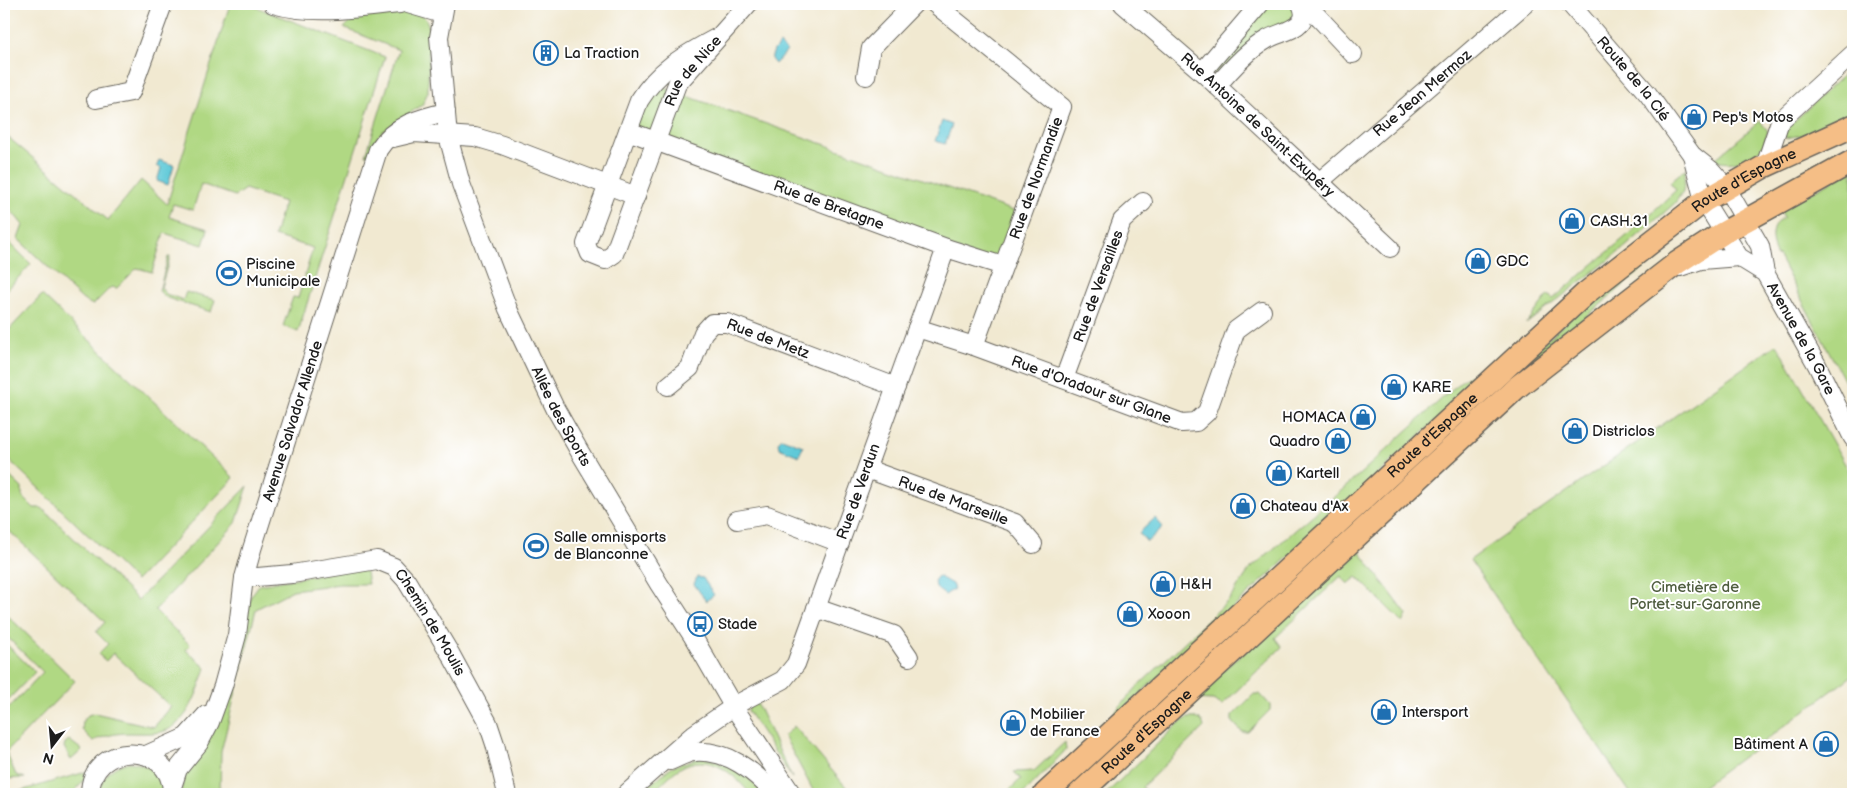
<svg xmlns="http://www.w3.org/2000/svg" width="1857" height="798" viewBox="0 0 1857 798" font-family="'Balsamiq Sans',sans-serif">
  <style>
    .green { fill: #b0d883; stroke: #667a50 }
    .water { fill: #5ec9d8; stroke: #3d727a }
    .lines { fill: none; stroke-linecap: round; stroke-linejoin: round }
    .minor-casing { stroke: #67645b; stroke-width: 20 }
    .major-casing { stroke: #67645b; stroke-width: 25 }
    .minor { stroke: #fff; stroke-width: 18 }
    .major { stroke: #f5be86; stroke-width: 22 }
    .labels { text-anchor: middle; stroke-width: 4; stroke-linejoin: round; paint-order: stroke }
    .poi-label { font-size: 15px; fill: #1c1c1c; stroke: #fff; text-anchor: start }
    .street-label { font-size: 15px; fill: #1c1c1c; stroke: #fff }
    .park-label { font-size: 15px; fill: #505e40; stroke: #fff }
  </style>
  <rect width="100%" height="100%" fill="#fff"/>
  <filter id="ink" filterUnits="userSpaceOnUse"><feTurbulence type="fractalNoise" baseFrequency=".02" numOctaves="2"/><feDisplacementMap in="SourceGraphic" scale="10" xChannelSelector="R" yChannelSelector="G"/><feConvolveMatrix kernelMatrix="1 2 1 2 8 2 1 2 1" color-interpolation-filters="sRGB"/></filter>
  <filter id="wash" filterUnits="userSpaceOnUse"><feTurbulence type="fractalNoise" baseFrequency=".0096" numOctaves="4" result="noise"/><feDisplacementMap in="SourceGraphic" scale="20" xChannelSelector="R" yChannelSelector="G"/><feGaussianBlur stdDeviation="1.12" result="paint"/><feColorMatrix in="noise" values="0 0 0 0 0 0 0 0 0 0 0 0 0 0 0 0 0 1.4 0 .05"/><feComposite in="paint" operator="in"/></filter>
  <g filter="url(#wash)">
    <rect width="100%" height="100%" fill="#f1e9d1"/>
    <path class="green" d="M 230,4 L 248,4 L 385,57 L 298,332 L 283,326 L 293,297 L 298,298 L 313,248 L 274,236 L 284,202 L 245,189 L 235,196 L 201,184 L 193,210 L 173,204 L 169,217 L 208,229 L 203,245 L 164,233 L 152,272 L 137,268 L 117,288 L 111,287 L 93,305 L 83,300 L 18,239 L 23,225 L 4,202 L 4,134 L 108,220 L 141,180 L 167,204 Z
      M 1269,4 L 1296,4 L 1298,17 L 1214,75 L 1212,71 Z
      M 410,11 C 422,14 427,16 429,29 L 428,92 L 422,105 L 383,131 L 375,140 L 368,155 L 366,155 L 399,50 L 344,28 L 355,17 Z
      M 1853,66 L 1853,115 L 1802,135 L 1786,138 L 1784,135 L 1789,126 Z
      M 650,83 L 1022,214 L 1003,266 L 628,131 Z
      M 1760,121 L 1768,131 L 1762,149 C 1746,159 1732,167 1714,160 Z
      M 1686,168 L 1683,191 L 1675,203 L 1623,249 L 1526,324 L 1548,295 L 1553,299 L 1630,233 L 1676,190 L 1670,182 Z
      M 1853,170 L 1853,397 L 1778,255 L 1777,257 C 1771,242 1767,227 1784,217 L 1779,209 Z
      M 6,239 L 31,264 L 4,293 L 4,242 Z
      M 168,257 L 170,257 L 161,287 L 166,294 L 183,300 L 186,292 L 215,300 L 211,312 L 167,298 L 159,291 Z
      M 1644,260 L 1646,266 L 1522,371 L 1068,794 L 1056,794 L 1577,312 Z
      M 42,295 L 234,478 L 136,581 L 4,455 L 4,335 Z
      M 1777,344 L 1853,478 L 1853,675 L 1693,794 L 1631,794 L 1470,560 Z
      M 1506,356 L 1094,736 L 1137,687 L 1229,600 L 1250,569 L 1349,484 L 1461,381 Z
      M 4,471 L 22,488 L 22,496 L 34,508 L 42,508 L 138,600 L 248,486 L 236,523 L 155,610 L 190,645 L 186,650 L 206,668 C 197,693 186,732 154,733 C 128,734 119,730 93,741 L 82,730 L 83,721 L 88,715 L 95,713 L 154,727 L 171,707 L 113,653 L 106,661 L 98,654 L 108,644 L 96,632 L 105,622 L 4,526 Z
      M 1357,548 L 1407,615 L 1403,623 L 1357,577 L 1348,584 L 1341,576 L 1275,638 L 1282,647 L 1222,705 L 1213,700 L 1192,699 Z
      M 365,566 L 368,584 L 340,584 L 293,590 L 256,609 L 221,752 L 220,794 L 182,794 L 184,773 L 222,708 L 235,676 L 251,596 L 259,585 Z
      M 4,612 L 75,681 L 6,752 L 16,775 L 25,778 L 4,779 L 4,781 L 4,713 L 43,672 L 4,634 Z
      M 4,642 L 35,672 L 4,704 Z
      M 1254,694 L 1260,694 L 1270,705 L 1270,710 L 1248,732 L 1242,732 L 1232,721 L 1232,716 Z
      M 756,701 L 792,778 L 748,711 L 750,705 Z
      M 1188,718 L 1195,718 L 1202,721 L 1204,727 L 1142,787 L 1148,794 L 1106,794 L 1179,723 Z
      M 794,726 L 852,794 L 815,794 L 784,736 Z
      M 69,740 L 82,750 L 71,760 L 64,747 L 65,743 Z
      M 1065,742 L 1066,749 L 1062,754 L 1023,794 L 1005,794 L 1021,779 L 1014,772 L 1034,771 Z
      M 704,756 L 742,772 L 765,794 L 750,794 C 734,773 708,751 680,768 C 670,774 660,786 651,794 L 639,794 L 671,767 Z
      M 129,762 C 149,764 162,774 163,794 L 100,794 C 99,776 113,766 129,762 Z
      M 86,772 L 84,780 L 74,792 L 43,794 L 20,791 Z"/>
    <path class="water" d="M 780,44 L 787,51 L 775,64 L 771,59 L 774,50 Z
      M 942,121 L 952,125 L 945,144 L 935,141 Z
      M 159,160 L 174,165 L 168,185 L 157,181 L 161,168 L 157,166 Z
      M 782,438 L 803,446 L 799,456 L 779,448 L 778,442 Z
      M 1155,518 L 1163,527 L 1147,542 L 1139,533 Z
      M 938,576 L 952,584 L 954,589 L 945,595 L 937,589 L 934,581 Z
      M 697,577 L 703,578 L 714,595 L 706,601 L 694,584 Z"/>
  </g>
  <g filter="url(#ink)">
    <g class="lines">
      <defs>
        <g id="minor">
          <path d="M 273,4 C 314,16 359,8 400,4"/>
          <path d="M 408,4 L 442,14"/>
          <path id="s1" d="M 445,4 L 439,37 L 448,136 L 461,184 L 508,309 L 555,408 L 581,454 L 659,584 L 692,635 L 733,706 L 792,794"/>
          <path d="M 935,4 L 1062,107 L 974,346"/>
          <path id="s2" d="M 1123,4 L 1202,72 L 1390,248"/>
          <path d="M 1306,4 L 1353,54"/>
          <path id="s3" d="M 1570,4 L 1648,94 L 1692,155 L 1711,170 L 1726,187 L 1760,246 L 1765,273"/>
          <path id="s4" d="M 716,38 C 684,55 658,70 639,101 L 586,244 L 590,254 L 605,260 L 614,254 L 677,84 L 748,4"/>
          <path d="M 1202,72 L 1260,4"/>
          <path d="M 866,76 L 871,48 L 914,4"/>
          <path d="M 1217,86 C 1231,69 1247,51 1266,40 C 1277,33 1292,32 1301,22 C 1305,17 1304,10 1301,4"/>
          <path d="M 96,99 L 131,92 L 163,4"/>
          <path id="s5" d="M 628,131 L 946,248 L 1003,266"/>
          <path d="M 393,138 L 414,133 L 475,137 L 502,145 L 636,196"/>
          <path id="s6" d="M 1692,155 L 1704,201 L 1739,257 L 1765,273 L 1817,365 L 1853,438"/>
          <path d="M 1765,166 L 1780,121 L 1853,54"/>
          <path id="s7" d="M 1319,182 L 1525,4"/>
          <path d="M 1680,267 L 1701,260 L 1739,257"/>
          <path id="s8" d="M 917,328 L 974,346 L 1182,423 L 1196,422 L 1207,412 L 1236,330 L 1262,311"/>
          <path id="s9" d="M 1064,379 L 1122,221 L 1143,202"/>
          <path id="s10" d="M 668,386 L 690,368 L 703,333 L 712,323 L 727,323 L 896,387"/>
          <path id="s11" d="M 867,469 L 1015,523 L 1033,544"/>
          <path d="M 737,520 L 767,515 L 840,543"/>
          <path id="s12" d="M 244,578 L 292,574 L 377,560 L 394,567 L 406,580 L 451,655 L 488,723 L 495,744 L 507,794"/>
          <path d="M 816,608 L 894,635 L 909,657"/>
          <path d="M 146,755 L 186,737 L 206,715"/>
          <path d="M 670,761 C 678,758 687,752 695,752 C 728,750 754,771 775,794"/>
          <path id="s13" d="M 172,787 L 178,769 L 199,743 L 210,722 L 223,686 L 237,635 L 244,578 L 252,549 L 378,150 C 394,125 419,118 446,112"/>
          <path d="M 90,794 C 90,741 170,740 172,791"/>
          <path id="s14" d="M 626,794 L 694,734 L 739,703 L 783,680 L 796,664 L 946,248"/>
        </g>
        <g id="major">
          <path id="s15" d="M 1045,794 L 1586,293 L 1704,201 L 1765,166 L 1853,126"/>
          <path id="s16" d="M 1079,794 L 1516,388 L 1677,263 L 1723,233 L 1853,161"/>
        </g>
      </defs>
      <use href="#minor" class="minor-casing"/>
      <use href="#major" class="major-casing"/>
      <use href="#minor" class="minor"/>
      <use href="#major" class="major"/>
    </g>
  </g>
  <defs>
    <symbol id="building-ring" viewBox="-11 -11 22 22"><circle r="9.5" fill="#fff" stroke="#1f6fb2" stroke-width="1.5"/><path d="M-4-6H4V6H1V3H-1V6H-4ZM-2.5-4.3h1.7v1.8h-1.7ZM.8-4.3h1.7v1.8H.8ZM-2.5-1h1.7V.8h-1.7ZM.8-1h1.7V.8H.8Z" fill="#1f6fb2"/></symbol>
    <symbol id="shop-ring" viewBox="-11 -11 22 22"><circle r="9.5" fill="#fff" stroke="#1f6fb2" stroke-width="1.5"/><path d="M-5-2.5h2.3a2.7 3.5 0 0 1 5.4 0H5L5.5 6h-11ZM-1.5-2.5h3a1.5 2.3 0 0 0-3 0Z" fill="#1f6fb2"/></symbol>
    <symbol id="stadium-ring" viewBox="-11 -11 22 22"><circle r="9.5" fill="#fff" stroke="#1f6fb2" stroke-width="1.5"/><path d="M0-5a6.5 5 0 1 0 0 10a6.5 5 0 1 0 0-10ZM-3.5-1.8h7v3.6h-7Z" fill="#1f6fb2"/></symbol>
    <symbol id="bus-ring" viewBox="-11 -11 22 22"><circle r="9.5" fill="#fff" stroke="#1f6fb2" stroke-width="1.5"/><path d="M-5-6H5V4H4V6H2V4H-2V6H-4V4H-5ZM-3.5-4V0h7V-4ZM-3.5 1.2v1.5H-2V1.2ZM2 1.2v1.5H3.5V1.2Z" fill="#1f6fb2"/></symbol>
  </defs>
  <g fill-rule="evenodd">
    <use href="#building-ring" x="532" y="39" width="28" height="28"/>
    <use href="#shop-ring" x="1680" y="103" width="28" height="28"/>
    <use href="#shop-ring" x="1558" y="207" width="28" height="28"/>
    <use href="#shop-ring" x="1464" y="247" width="28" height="28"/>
    <use href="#stadium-ring" x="215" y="259" width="28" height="28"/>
    <use href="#shop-ring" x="1380" y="373" width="28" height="28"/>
    <use href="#shop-ring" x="1349" y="403" width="28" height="28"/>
    <use href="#shop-ring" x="1561" y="417" width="28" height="28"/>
    <use href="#shop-ring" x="1324" y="427" width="28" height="28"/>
    <use href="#shop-ring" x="1265" y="459" width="28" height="28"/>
    <use href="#shop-ring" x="1229" y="492" width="28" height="28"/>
    <use href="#stadium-ring" x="522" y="532" width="28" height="28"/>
    <use href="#shop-ring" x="1149" y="570" width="28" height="28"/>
    <use href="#shop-ring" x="1116" y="600" width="28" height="28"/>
    <use href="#bus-ring" x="686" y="610" width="28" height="28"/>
    <use href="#shop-ring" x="1370" y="698" width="28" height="28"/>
    <use href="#shop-ring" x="999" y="709" width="28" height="28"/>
    <use href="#shop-ring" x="1812" y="730" width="28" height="28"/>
  </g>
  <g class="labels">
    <g class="poi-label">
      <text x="564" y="58">La Traction</text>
      <text x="1712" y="122">Pep's Motos</text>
      <text x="1590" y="226">CASH.31</text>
      <text x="1496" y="266">GDC</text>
      <text x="246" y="269">Piscine<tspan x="246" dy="17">Municipale</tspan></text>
      <text x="1412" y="392">KARE</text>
      <text x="1346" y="422" text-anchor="end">HOMACA</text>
      <text x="1592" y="436">Districlos</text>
      <text x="1320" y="446" text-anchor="end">Quadro</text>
      <text x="1296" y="478">Kartell</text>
      <text x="1260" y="511">Chateau d'Ax</text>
      <text x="554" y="542">Salle omnisports<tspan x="554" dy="17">de Blanconne</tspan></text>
      <text x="1180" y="589">H&amp;H</text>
      <text x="1148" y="619">Xooon</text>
      <text x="718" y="629">Stade</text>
      <text x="1402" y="717">Intersport</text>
      <text x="1030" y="719">Mobilier<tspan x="1030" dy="17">de France</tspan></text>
      <text x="1808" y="749" text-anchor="end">Bâtiment A</text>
    </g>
    <g class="street-label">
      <text dy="5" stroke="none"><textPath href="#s4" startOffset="492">Rue de Nice</textPath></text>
      <text dy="5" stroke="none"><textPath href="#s3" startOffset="98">Route de la Clé</textPath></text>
      <text dy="5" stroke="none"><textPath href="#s7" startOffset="136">Rue Jean Mermoz</textPath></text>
      <text dy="5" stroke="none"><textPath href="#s2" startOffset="181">Rue Antoine de Saint-Exupéry</textPath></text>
      <text transform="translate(1036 178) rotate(-70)" y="5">Rue de Normandie</text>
      <text dy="5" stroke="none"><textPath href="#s15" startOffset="932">Route d'Espagne</textPath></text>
      <text dy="5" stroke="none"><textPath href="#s5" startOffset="214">Rue de Bretagne</textPath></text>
      <text dy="5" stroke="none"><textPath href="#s9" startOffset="99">Rue de Versailles</textPath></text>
      <text dy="5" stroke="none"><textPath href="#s6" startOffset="219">Avenue de la Gare</textPath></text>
      <text dy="5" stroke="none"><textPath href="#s10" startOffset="138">Rue de Metz</textPath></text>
      <text dy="5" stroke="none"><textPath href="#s8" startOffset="185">Rue d'Oradour sur Glane</textPath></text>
      <text dy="5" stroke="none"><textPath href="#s1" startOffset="436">Allée des Sports</textPath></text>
      <text dy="5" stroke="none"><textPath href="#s13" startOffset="389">Avenue Salvador Allende</textPath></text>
      <text dy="5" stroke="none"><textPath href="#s15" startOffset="528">Route d'Espagne</textPath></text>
      <text dy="5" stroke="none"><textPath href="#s14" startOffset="399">Rue de Verdun</textPath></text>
      <text dy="5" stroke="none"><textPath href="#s11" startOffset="92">Rue de Marseille</textPath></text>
      <text dy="5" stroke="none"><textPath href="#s12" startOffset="219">Chemin de Moulis</textPath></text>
      <text dy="5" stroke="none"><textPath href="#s16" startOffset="92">Route d'Espagne</textPath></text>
    </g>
    <g class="park-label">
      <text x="1695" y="592">Cimetière de<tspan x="1695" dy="17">Portet-sur-Garonne</tspan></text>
    </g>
  </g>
  <rect width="1857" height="798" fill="none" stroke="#fff" stroke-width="20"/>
  <g transform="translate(52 746) rotate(196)" stroke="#ffffff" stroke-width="4" paint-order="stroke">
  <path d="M0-4L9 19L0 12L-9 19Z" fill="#1c1c1c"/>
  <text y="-8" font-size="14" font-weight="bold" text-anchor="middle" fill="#1c1c1c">N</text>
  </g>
</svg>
